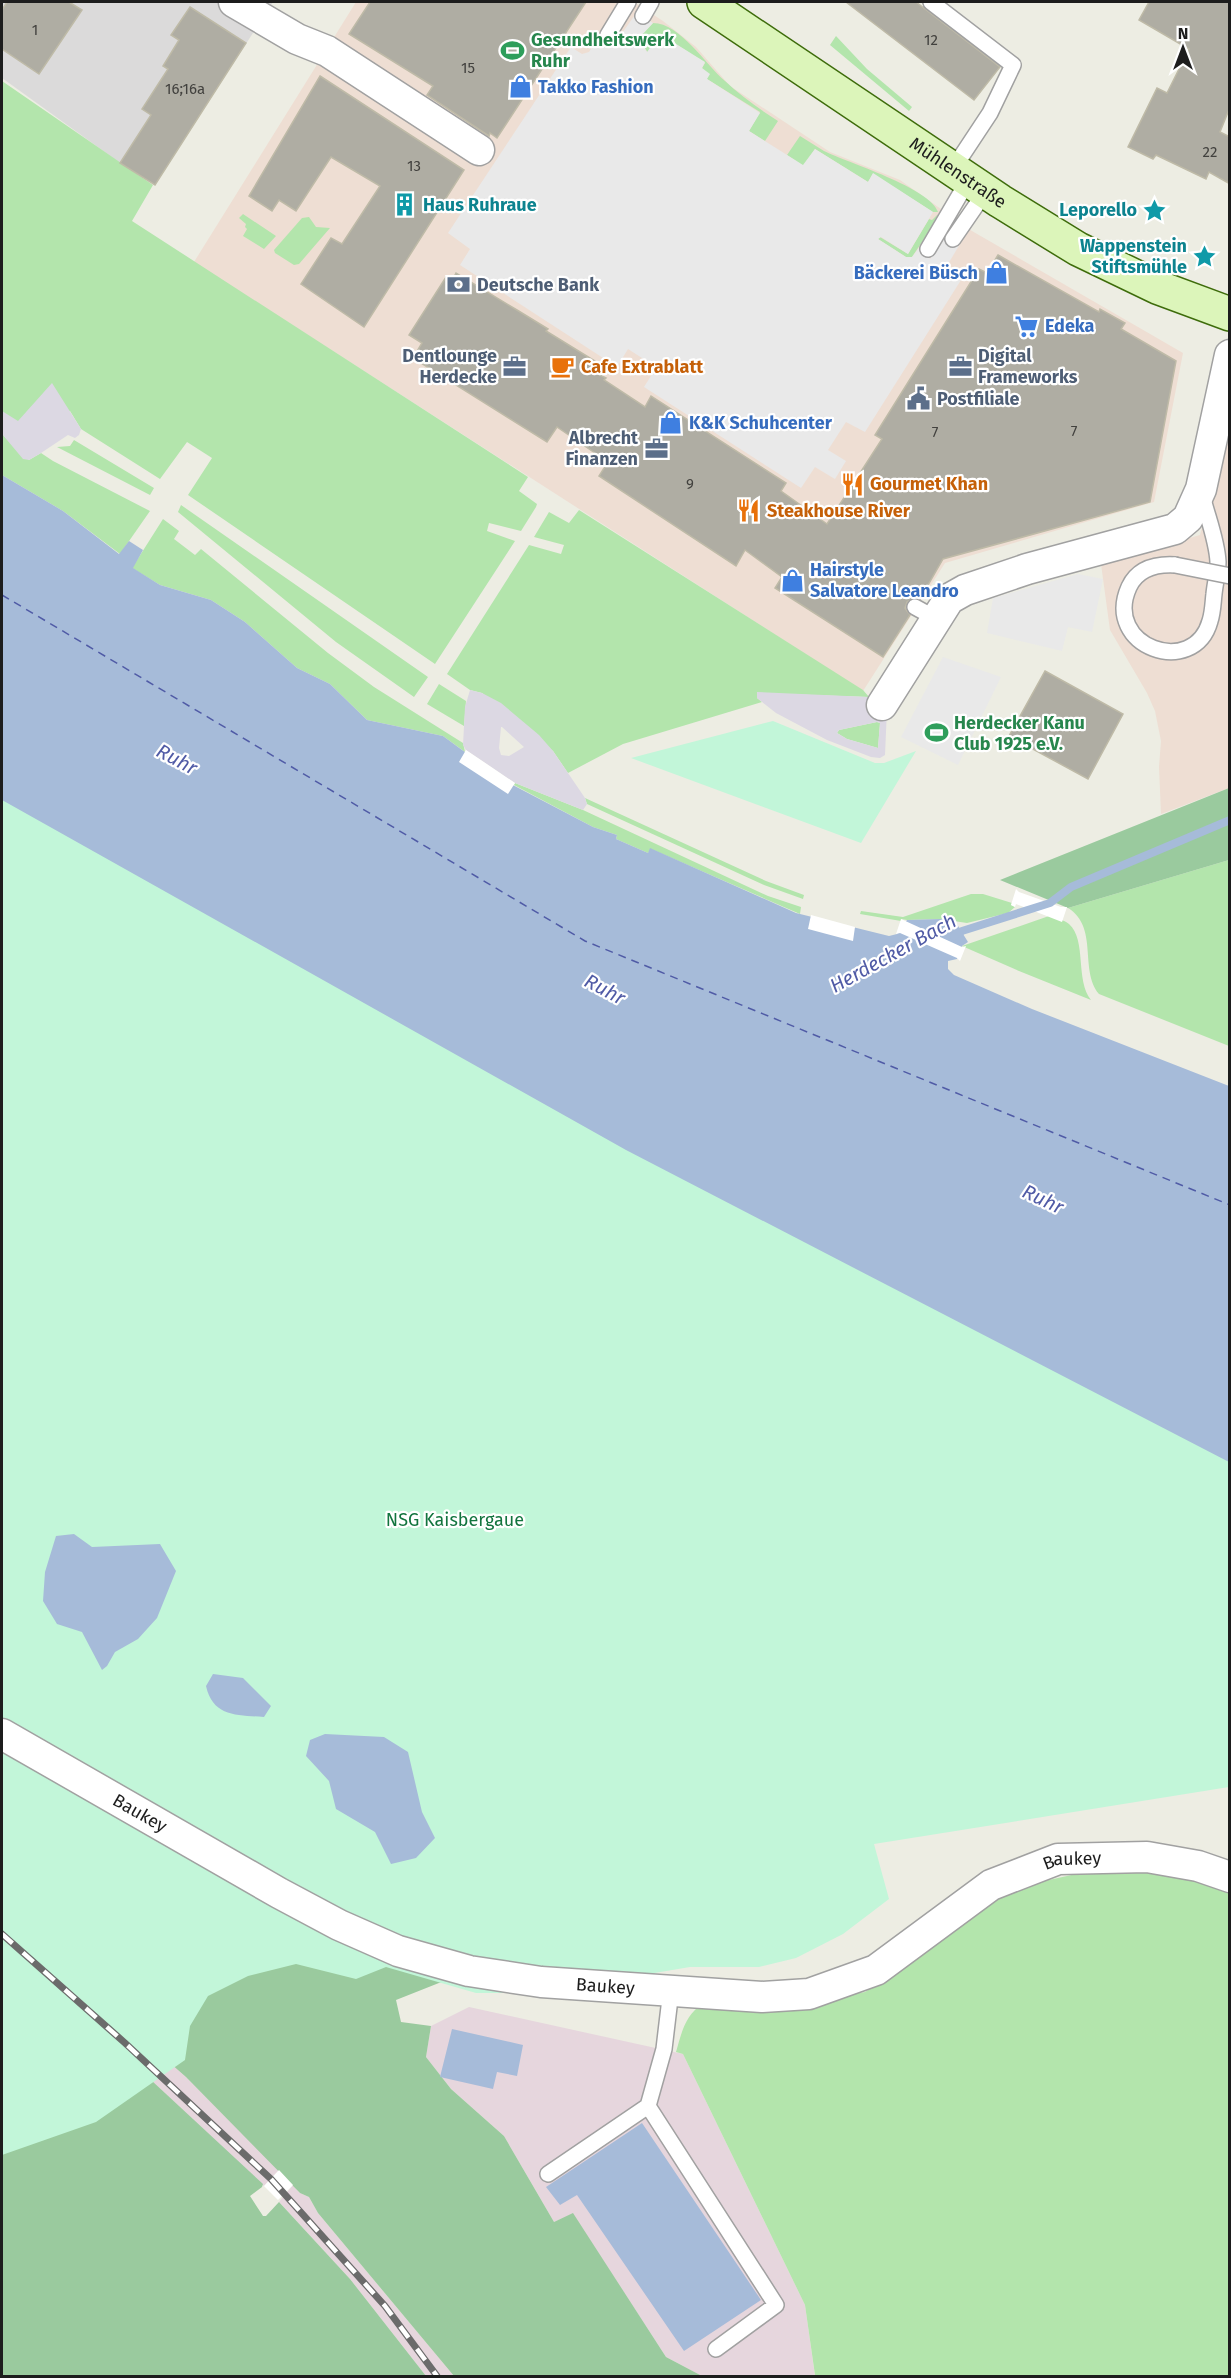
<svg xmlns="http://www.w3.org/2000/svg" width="1231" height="2378" viewBox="0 0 1231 2378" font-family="'Fira Sans',sans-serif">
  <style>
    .residential { fill: #dbdada }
    .commercial { fill: #eeded3 }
    .industrial { fill: #e6d6dd }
    .grass { fill: #b3e5ac }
    .forest { fill: #9aca9e }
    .park { fill: #c2f6d9 }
    .parking { fill: #e9e9e9 }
    .plaza { fill: #dcd8e3; fill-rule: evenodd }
    .water { fill: #a6bbd9 }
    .pier { fill: #fff }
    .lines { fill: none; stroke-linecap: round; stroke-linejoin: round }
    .stream { stroke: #a6bbd9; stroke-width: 8 }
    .ferry { stroke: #505ba6; stroke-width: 1.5; stroke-dasharray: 8 6; stroke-linecap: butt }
    .building { fill: #afada3; stroke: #bebaa7; stroke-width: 1.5 }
    .service-casing { stroke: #a1a1a1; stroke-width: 18 }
    .minor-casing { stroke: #a1a1a1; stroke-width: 33 }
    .secondary-casing { stroke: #3e6c0b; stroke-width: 36 }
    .service { stroke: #fff; stroke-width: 15 }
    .minor { stroke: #fff; stroke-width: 30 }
    .secondary { stroke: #dcf5ba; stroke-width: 33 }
    .rail-casing { stroke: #6b6b6b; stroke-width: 7 }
    .rail { stroke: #fff; stroke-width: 4.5; stroke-dasharray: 14; stroke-linecap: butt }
    .service-bridge-casing { stroke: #a1a1a1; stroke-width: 18; stroke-linecap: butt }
    .service-bridge { stroke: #fff; stroke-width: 15 }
    .labels { text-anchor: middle; stroke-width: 4.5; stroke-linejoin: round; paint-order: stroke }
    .number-label { font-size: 15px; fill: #42413e }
    .leisure-label { font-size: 18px; font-weight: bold; fill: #27864d; stroke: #fff; text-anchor: start }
    .shop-label { font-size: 18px; font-weight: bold; fill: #366cbe; stroke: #fff; text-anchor: start }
    .street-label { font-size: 18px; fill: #1d1d1d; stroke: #fff }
    .culture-label { font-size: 18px; font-weight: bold; fill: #0d838f; stroke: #fff; text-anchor: end }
    .service-label { font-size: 18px; font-weight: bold; fill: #4e5e75; stroke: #fff; text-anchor: start }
    .food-label { font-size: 18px; font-weight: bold; fill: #c56008; stroke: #fff; text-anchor: start }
    .park-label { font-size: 18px; fill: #12743e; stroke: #fff }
    .water-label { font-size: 20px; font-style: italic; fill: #505ba6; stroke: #fff }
  </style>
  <rect width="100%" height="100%" fill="#edede3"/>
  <path class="residential" d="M 2,2 L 273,2 L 155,185 L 120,163 L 2,78 Z"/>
  <path class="commercial" d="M 356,2 L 634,2 L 663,21 L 696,47 L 730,86 L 830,152 L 900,180 L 972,231 L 1183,353 L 1154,502 L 945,563 L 863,691 L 194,262 Z
    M 1229,421 L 1229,788 L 1161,814 L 1159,767 L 1161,741 L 1155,711 L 1147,693 L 1110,630 L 1101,564 L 1200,535 Z"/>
  <path class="industrial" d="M 2,1917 L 186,2077 L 279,2170 L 264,2186 L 137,2067 Z
    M 469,2007 L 683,2054 L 805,2305 L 815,2376 L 702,2376 L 666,2357 L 573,2214 L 554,2222 L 504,2136 L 451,2089 L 426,2057 L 431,2026 Z
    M 293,2185 L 300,2193 L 309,2197 L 318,2213 L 454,2376 L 426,2376 L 350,2279 L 279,2202 Z"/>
  <path class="grass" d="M 653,23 C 680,23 706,65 725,81 C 741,96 759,109 778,121 L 765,141 L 749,131 L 760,112 L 707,79 L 702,68 L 705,63 L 660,34 L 648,53 L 641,42 L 642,34 Z
    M 836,36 L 867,69 L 912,107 L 909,111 L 830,45 Z
    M 2,81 L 153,185 L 132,221 L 528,477 L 519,491 L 537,504 L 536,507 L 521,531 L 489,523 L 487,531 L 515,541 L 435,664 L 188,495 L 212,458 L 187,442 L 160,479 L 81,429 L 70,411 L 4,436 L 29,460 L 41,453 L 53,461 L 150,511 L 120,554 L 63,511 L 2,475 Z
    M 800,136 C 808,141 816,146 824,151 C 846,162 931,188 938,212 L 933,212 L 873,174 L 868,182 L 815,149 L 803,166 L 787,155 Z
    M 243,214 L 276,236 L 264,249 L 243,236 L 247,229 L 245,227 L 246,224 L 239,218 Z
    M 938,214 L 930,230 L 912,257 L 906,257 L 878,239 L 880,237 L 908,254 L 929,219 L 932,220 Z
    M 309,217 L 316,227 L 330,228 L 299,264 L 294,265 L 275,253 L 274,250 L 302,218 Z
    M 74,440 L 154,488 L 150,495 L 57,447 L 70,446 Z
    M 181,505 L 428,677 L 414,697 L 336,642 L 178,512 Z
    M 579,510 L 863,690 L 869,697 L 757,693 L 757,698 L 762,702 L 623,744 L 568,773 L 553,751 L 482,693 L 470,690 L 447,674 L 529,545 L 561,554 L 564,545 L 534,537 L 549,512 L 569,523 Z
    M 163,519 L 179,531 L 174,539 L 195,555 L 201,549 L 328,653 L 374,687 L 463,743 L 465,752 L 443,736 L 367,720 L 330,684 L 297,668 L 245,622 L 211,600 L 160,585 L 132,568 Z
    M 439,684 L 466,701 L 464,726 L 427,704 Z
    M 877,722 L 880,723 L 878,748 L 847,739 L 837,733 L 839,730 Z
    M 515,783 L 583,810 L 768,896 L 801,907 L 800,914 L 651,849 L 648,853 L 616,839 L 617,835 L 593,827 L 514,785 Z
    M 585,798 L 766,881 L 804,895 L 803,899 L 764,885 L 587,804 Z
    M 1229,860 L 1229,1046 L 1099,994 C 1079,970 1099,927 1068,908 Z
    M 971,894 L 983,894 L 1012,903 L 1011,905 L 1015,907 L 1008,913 L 967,923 L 940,919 L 907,920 L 901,919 L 901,921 L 860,914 L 861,911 L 903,917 Z
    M 1049,916 C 1056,918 1064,920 1069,924 C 1087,940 1075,980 1091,1000 L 1019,971 L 962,946 Z
    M 1085,1872 L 1172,1872 L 1229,1892 L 1229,2376 L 804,2376 L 815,2375 L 805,2305 L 683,2054 L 676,2052 C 682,2031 685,2016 703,2003 L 789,2006 L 865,1992 L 916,1958 L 1013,1888 Z"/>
  <path class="forest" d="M 1229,788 L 1229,860 L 1068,908 L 1000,880 Z
    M 2,1749 L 449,1979 L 396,2000 L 401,2022 L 431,2026 L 426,2057 L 451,2089 L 504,2136 L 554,2222 L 573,2213 L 666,2357 L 702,2376 L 454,2376 L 318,2213 L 309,2197 L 300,2193 L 186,2077 L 115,2015 Z
    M 2,1950 L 137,2067 L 263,2184 L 262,2187 L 250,2196 L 263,2216 L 266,2216 L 279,2202 L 350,2279 L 426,2376 L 2,2376 Z"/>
  <path class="park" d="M 773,721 L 875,763 L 884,763 L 916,751 L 861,843 L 631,758 Z
    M 2,776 L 1229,1455 L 1229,1787 L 874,1844 L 889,1899 L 843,1934 L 796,1958 L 759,1967 L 690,1967 L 536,1993 L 476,1993 L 386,1967 L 356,1979 L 296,1964 L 248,1976 L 208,1996 L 190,2026 L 185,2060 L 96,2122 L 2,2155 Z"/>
  <path class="parking" d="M 637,12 L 653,23 L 642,35 L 641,42 L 647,52 L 660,34 L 705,62 L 702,68 L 710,74 L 707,79 L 760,113 L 749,131 L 803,165 L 815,149 L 868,182 L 873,173 L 933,212 L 908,254 L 881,237 L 878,239 L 906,257 L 912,257 L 921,245 L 931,251 L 929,257 L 930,259 L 946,236 L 960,244 L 945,269 L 961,280 L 865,432 L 846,422 L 828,450 L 846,461 L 835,479 L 815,467 L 801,488 L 644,387 L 656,368 L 642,358 L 628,349 L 617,367 L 460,265 L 470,249 L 448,233 L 571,47 L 582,54 L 589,52 L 602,32 L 613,38 L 609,44 L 613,46 Z
    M 1078,574 L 1103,579 L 1092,632 L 1068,627 L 1062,651 L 987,633 L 993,598 Z
    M 943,657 L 1001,677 L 958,765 L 901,737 Z"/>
  <path class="plaza" d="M 52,383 L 81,429 L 79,435 L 75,438 L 68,435 L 41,453 L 29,460 L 23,459 L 2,434 L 2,411 L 18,421 Z
    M 470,690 L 482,693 L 501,703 L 539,735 L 553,751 L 585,798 L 587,804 L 583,810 L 515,783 L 466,750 L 463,745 L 465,707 ZM 501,727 L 502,727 L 524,747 L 509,756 L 501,755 L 499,748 Z
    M 757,692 L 869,697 L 887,709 L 885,755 L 880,758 L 871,757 L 827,740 L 776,713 L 757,698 ZM 877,722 L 880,723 L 878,748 L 847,739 L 837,733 L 839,730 Z"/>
  <path class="water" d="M 2,475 L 63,511 L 119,554 L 129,541 L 143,550 L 133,568 L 160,585 L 211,600 L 245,622 L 297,668 L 330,684 L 367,720 L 443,736 L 503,780 L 593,827 L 617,835 L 616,839 L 648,853 L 650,848 L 796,913 L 889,936 L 897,934 L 907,920 L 940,919 L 955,921 L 968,942 L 962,946 L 957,959 L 948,961 L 948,969 L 954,975 L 1032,1009 L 1229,1086 L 1229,1462 L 626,1150 L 2,800 Z
    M 74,1534 L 92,1547 L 160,1544 L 176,1571 L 157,1618 L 138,1639 L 115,1652 L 107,1666 L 102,1670 L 82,1632 L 57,1624 L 43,1601 L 45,1572 L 56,1536 Z
    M 213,1674 L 243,1678 L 271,1706 L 264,1717 C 237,1715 213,1717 206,1686 Z
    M 325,1734 L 384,1737 L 408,1752 L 422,1812 L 435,1838 L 416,1858 L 391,1864 L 375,1832 L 336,1809 L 329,1781 L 306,1756 L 310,1740 Z
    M 452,2029 L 523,2045 L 517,2076 L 497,2072 L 493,2089 L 440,2077 Z
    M 642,2123 L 761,2300 L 684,2351 L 577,2195 L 560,2205 L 546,2187 Z"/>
  <path class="pier" d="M 466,750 L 515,783 L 508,794 L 459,762 Z
    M 1016,889 L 1019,892 L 1061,907 L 1067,907 L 1062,922 L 1016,904 L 1015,907 L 1011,905 Z
    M 811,915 L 855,927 L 853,941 L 808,929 Z
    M 901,919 L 962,947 L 966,946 L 960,961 L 957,958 L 900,933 L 896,934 Z
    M 279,2170 L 293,2185 L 278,2200 L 264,2186 Z"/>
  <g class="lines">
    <path class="stream" d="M 954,936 L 962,931 L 1050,903 L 1071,887 L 1230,820"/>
    <path class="ferry" d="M 2,595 L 585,941 L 1230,1205"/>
  </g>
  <path class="building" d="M 7,2 L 69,2 L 82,10 L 39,74 L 2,49 L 2,10 Z
    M 370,2 L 586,2 L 497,138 L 490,133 L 489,136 L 427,95 L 433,86 L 349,34 Z
    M 846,2 L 916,2 L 1000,67 L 974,100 Z
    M 1149,2 L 1230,2 L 1230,107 L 1220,132 L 1230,137 L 1230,184 L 1209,172 L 1206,179 L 1156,155 L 1153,159 L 1128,147 L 1157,88 L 1167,93 L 1189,49 L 1139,20 Z
    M 190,7 L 246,43 L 155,185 L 120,163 L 151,115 L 142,109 L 168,69 L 163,66 L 179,40 L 171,35 Z
    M 320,76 L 464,170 L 364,327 L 301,284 L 331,238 L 342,244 L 380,186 L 331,157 L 296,211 L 279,200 L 272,211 L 249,196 Z
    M 998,255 L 1099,312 L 1100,309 L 1125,323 L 1121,329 L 1176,361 L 1150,502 L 943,559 L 920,599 L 914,597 L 907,602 L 905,608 L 910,615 L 883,657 L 775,588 L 782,577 L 745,550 L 736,566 L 599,476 L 608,462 L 557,427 L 547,442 L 413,358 L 422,343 L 409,335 L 446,277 L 452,281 L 456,273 L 517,310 L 548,329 L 546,331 L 603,366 L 598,374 L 606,378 L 604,380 L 645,407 L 651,396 L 786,483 L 781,491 L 827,524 L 882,439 L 875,435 L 979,269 L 987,273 Z
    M 1045,671 L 1123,714 L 1088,779 L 1009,736 Z"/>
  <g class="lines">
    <defs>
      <path id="service" d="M 931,2 L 1013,65 L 990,113 L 953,169
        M 643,16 L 651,2
        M 608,35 L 628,2
        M 953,239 L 986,191
        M 928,249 L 969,179
        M 1175,565 C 1157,564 1138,568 1129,587 C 1102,647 1194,679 1210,621 C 1213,612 1213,602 1214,594 C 1215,584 1218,572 1218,562 C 1217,540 1207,516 1202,495
        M 915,607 L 935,618
        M 648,2106 L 776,2305 L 716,2349
        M 548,2174 L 648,2106 L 664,2049 L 671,1990"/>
      <g id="minor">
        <path d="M 234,2 L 297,39 L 327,51 L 479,150"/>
        <path d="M 882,705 L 949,599 L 965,590 L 1027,569 L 1175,529 L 1188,518 L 1201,489 L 1230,355"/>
        <path id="s1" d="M 2,1734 L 279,1893 L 339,1925 L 398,1951 L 469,1971 L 541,1982 L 762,1997 L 809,1994 L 876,1970 L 991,1885 L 1058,1859 L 1147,1857 L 1198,1866 L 1230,1877"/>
      </g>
      <g id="secondary">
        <path id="s2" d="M 704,2 L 1000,201 L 1078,249 L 1157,287 L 1230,314"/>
      </g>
    </defs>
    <use href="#service" class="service-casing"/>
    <use href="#minor" class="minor-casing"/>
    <use href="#secondary" class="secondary-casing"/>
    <use href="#service" class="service"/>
    <use href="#minor" class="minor"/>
    <use href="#secondary" class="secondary"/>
    <defs>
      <path id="rail" d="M 2,1934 L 125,2043 L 271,2179 L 385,2306 L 437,2376"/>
    </defs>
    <use href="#rail" class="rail-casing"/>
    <use href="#rail" class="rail"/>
    <defs>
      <path id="service-bridge" d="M 1175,565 L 1230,576"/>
    </defs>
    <use href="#service-bridge" class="service-bridge-casing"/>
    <use href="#service-bridge" class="service-bridge"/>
  </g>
  <defs>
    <symbol id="stadium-bare" viewBox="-9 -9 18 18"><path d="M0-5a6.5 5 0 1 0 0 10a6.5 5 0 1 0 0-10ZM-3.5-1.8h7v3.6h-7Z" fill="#2e9e5b" stroke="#fff" stroke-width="2.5" paint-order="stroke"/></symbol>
    <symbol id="shop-bare" viewBox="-9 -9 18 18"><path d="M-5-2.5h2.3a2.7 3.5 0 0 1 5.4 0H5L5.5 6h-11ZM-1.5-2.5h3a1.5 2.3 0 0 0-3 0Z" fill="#3f7fe0" stroke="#fff" stroke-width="2.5" paint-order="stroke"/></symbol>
    <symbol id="building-bare" viewBox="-9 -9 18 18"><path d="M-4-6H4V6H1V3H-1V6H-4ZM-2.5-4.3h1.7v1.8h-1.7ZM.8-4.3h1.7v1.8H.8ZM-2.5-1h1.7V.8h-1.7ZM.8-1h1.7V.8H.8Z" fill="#0f9aa8" stroke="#fff" stroke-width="2.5" paint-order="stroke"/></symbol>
    <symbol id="sight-bare" viewBox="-9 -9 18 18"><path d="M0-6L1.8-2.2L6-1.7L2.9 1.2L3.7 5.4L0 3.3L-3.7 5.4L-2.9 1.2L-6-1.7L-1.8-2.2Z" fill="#0f9aa8" stroke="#fff" stroke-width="2.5" paint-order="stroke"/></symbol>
    <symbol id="bank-bare" viewBox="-9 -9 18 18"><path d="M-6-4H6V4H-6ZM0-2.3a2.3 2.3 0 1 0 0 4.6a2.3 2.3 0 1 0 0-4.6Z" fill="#5c6f8a" stroke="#fff" stroke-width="2.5" paint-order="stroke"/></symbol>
    <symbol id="supermarket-bare" viewBox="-9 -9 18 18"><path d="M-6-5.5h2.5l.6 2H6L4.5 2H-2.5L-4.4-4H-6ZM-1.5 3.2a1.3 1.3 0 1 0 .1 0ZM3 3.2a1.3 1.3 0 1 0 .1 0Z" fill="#3f7fe0" stroke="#fff" stroke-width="2.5" paint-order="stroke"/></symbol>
    <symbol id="office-bare" viewBox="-9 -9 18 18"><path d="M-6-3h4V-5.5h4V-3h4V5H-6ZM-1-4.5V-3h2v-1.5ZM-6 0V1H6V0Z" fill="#5c6f8a" stroke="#fff" stroke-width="2.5" paint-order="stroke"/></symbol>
    <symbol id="cafe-bare" viewBox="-9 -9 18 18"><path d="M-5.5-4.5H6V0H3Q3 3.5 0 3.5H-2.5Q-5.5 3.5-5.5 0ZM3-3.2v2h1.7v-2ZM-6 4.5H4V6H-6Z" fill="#e8710a" stroke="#fff" stroke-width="2.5" paint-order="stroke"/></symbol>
    <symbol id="civic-bare" viewBox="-9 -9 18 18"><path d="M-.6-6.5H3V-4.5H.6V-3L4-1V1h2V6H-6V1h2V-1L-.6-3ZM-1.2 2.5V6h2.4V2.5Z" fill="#5c6f8a" stroke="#fff" stroke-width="2.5" paint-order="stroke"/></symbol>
    <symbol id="restaurant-bare" viewBox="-9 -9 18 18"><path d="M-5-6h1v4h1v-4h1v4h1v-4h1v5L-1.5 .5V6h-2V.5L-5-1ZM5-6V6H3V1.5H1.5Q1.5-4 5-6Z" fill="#e8710a" stroke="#fff" stroke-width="2.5" paint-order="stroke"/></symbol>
  </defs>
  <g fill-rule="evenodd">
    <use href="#stadium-bare" x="496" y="34" width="33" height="33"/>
    <use href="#shop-bare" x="504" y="70" width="33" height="33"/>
    <use href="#building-bare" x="388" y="188" width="33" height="33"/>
    <use href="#sight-bare" x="1138" y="194" width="33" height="33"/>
    <use href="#sight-bare" x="1188" y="240" width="33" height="33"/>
    <use href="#shop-bare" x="980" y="256" width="33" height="33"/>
    <use href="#bank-bare" x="442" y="268" width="33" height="33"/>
    <use href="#supermarket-bare" x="1010" y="310" width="33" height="33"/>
    <use href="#office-bare" x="498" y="350" width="33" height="33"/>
    <use href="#office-bare" x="944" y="350" width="33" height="33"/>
    <use href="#cafe-bare" x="546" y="350" width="33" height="33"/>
    <use href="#civic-bare" x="902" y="382" width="33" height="33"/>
    <use href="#shop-bare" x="654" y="406" width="33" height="33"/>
    <use href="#office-bare" x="640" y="432" width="33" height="33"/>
    <use href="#restaurant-bare" x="836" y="468" width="33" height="33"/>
    <use href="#restaurant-bare" x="732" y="494" width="33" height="33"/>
    <use href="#shop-bare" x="776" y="564" width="33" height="33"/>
    <use href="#stadium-bare" x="920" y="716" width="33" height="33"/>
  </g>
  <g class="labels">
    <g class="number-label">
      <text x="35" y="35">1</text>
      <text x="931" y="45">12</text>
      <text x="468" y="73">15</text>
      <text x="185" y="94">16;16a</text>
      <text x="1210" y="157">22</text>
      <text x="414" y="171">13</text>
      <text x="1074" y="436">7</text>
      <text x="935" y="437">7</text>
      <text x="690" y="489">9</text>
    </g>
    <g class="leisure-label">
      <text x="531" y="46">Gesundheitswerk<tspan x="531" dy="21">Ruhr</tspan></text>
      <text x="954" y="729">Herdecker Kanu<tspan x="954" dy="21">Club 1925 e.V.</tspan></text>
    </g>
    <g class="shop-label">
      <text x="538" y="93">Takko Fashion</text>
      <text x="978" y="279" text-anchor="end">Bäckerei Büsch</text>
      <text x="1045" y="332">Edeka</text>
      <text x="689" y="429">K&amp;K Schuhcenter</text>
      <text x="810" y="576">Hairstyle<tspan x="810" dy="21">Salvatore Leandro</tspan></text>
    </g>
    <g class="street-label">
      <text dy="6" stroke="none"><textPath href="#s2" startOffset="306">Mühlenstraße</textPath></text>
      <text dy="6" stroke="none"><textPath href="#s1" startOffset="159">Baukey</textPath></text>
      <text dy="6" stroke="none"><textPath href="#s1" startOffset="1167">Baukey</textPath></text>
      <text dy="6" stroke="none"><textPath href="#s1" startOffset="663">Baukey</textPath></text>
    </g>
    <g class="culture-label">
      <text x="423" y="211" text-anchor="start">Haus Ruhraue</text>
      <text x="1137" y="216">Leporello</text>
      <text x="1187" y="252">Wappenstein<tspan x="1187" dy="21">Stiftsmühle</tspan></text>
    </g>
    <g class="service-label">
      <text x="477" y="291">Deutsche Bank</text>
      <text x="497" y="362" text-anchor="end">Dentlounge<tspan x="497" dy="21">Herdecke</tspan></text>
      <text x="978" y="362">Digital<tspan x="978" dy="21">Frameworks</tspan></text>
      <text x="937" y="405">Postfiliale</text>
      <text x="638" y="444" text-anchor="end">Albrecht<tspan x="638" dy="21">Finanzen</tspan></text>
    </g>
    <g class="food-label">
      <text x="581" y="373">Cafe Extrablatt</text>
      <text x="870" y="490">Gourmet Khan</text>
      <text x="767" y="517">Steakhouse River</text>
    </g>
    <g class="park-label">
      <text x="455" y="1526">NSG Kaisbergaue</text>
    </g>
    <g class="water-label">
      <text transform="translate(177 759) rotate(28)" y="7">Ruhr</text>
      <text transform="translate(893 953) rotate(-29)" y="7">Herdecker Bach</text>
      <text transform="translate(605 989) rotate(28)" y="7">Ruhr</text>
      <text transform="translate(1043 1199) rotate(25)" y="7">Ruhr</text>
    </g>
  </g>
  <rect width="1231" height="2378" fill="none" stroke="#1d1d1d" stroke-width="6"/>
  <g transform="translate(1183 48)" stroke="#ffffff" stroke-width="4.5" paint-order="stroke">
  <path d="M0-4.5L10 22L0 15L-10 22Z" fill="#1d1d1d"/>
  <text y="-9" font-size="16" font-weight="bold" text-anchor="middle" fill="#1d1d1d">N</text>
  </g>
</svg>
